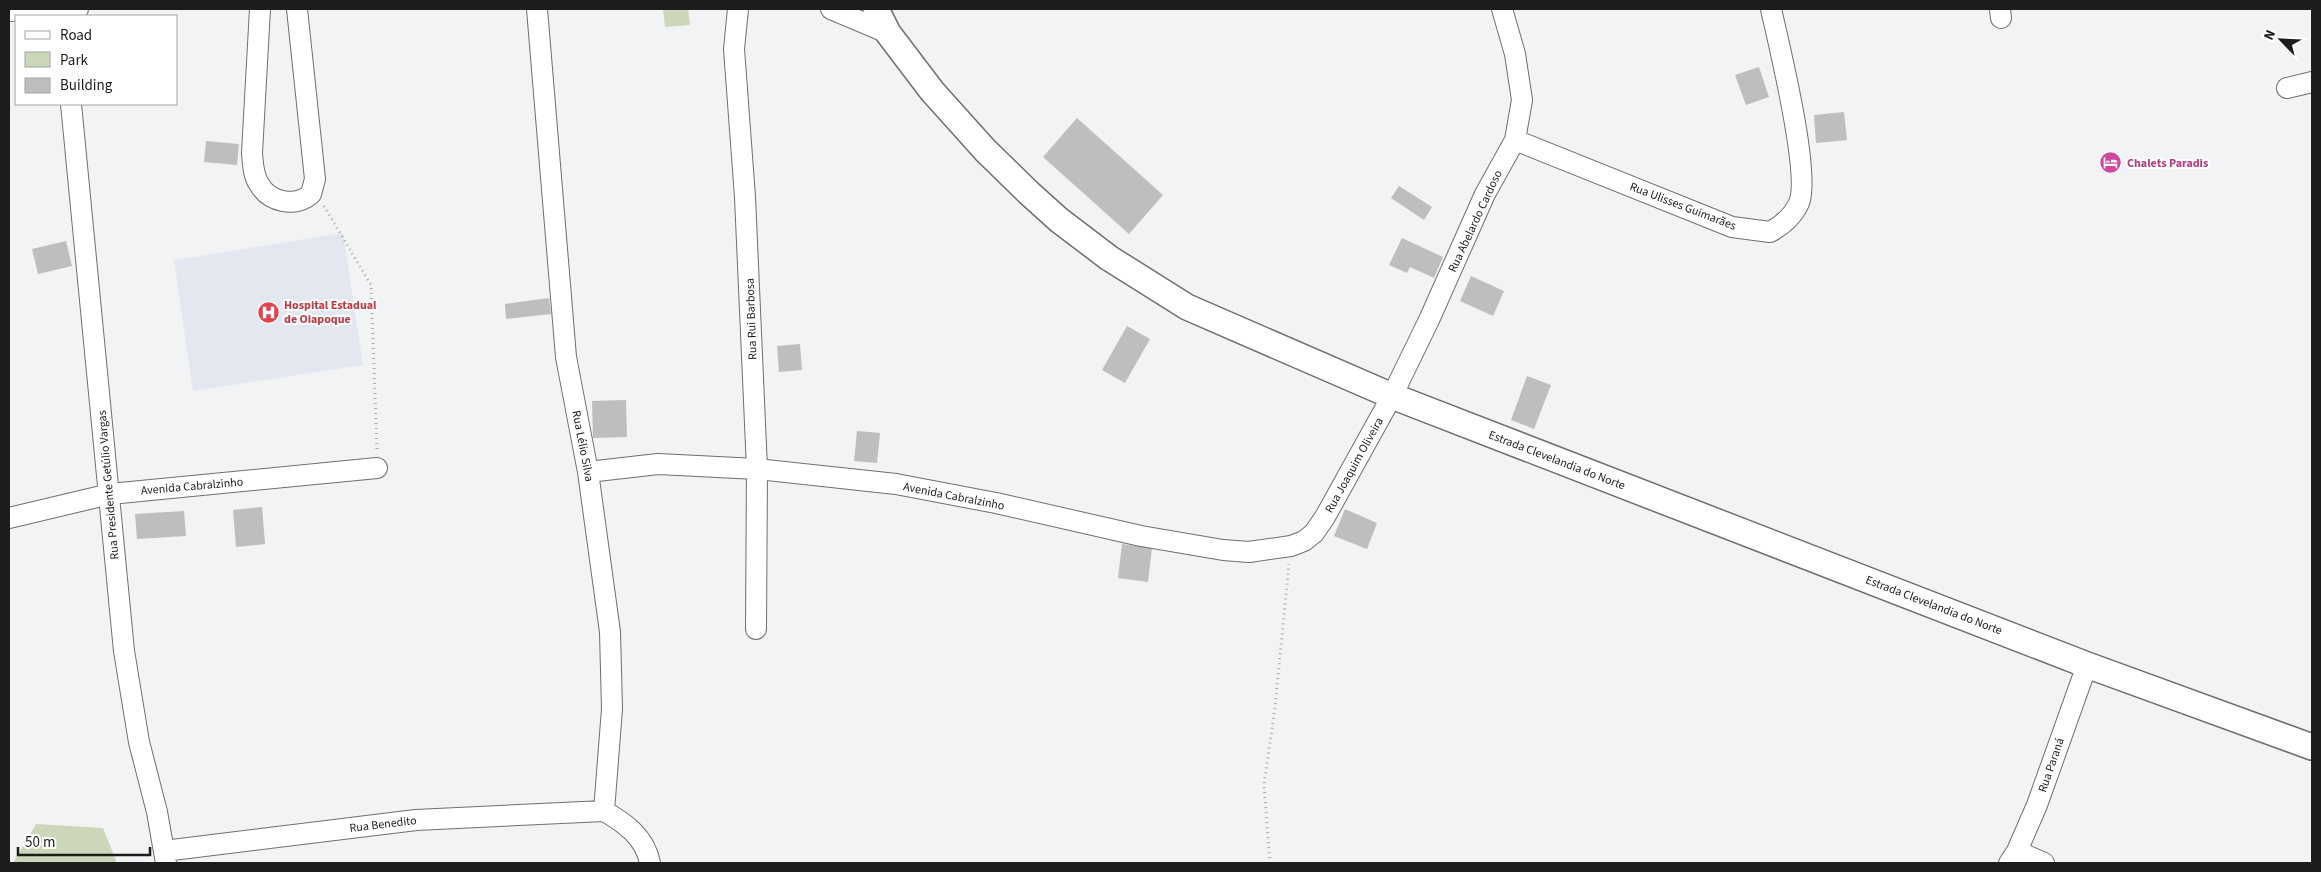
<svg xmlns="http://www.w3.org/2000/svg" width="2321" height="872" viewBox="0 0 2321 872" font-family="'Source Sans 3',sans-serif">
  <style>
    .built { fill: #e2e7f0 }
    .green { fill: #cbd7b8 }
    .building { fill: #bcbec0 }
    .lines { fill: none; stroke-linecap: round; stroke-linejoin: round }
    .minor-casing { stroke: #6e6f71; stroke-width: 22 }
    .tertiary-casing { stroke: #6e6f71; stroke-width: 28 }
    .path { stroke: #a9abad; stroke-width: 3; stroke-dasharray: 1 4; stroke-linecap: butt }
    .minor { stroke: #fff; stroke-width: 20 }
    .tertiary { stroke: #fff; stroke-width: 25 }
    .labels { text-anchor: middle; stroke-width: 4; stroke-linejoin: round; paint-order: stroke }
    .hotel-label { font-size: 12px; font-weight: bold; fill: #b23c85; stroke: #fff; text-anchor: start }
    .street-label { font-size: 12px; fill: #1b1c1d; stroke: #fff }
    .health-label { font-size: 12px; font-weight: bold; fill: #be3a42; stroke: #fff; text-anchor: start }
  </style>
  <rect width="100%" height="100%" fill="#f1f3f5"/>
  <path class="built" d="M 343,233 L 363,365 L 193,391 L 174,260 Z"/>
  <path class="green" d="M 663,9 L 688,9 L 690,25 L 665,27 Z
    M 36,824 L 103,828 L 117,863 L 13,863 Z"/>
  <path class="building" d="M 1759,67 L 1769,97 L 1746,105 L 1735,75 Z
    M 1844,112 L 1847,140 L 1816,143 L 1814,115 Z
    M 1077,118 L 1163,195 L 1129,234 L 1043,157 Z
    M 206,141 L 239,144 L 237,165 L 204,162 Z
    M 1399,186 L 1432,207 L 1424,220 L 1391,198 Z
    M 1402,238 L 1443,257 L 1434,278 L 1410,267 L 1407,273 L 1389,265 Z
    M 66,241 L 72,266 L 38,274 L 32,249 Z
    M 1471,276 L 1504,291 L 1493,316 L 1460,301 Z
    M 549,298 L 551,314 L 506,319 L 505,304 Z
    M 1127,326 L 1150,339 L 1125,383 L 1102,370 Z
    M 800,344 L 802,370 L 779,372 L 777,346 Z
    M 1527,376 L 1551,385 L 1534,429 L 1511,420 Z
    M 626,400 L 627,437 L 593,438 L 592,401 Z
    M 857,431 L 880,433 L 877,463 L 854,461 Z
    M 262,507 L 265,544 L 236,547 L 233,510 Z
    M 1345,509 L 1377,523 L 1367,549 L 1334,536 Z
    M 184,511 L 186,536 L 137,539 L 135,514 Z
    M 1122,544 L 1152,548 L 1148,582 L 1118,578 Z"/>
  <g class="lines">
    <defs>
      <path id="minor" d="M 44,9 L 78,9
        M 260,9 L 252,153 C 253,164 253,175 259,184 C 269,202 295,208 311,194 L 315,179 L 297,9
        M 537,9 L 566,357 L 588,472 L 610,632 L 612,709 L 604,811
        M 738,9 L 734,49 L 745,197 L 757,469 L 756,629
        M 831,9 L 888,33
        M 2000,9 L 2001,18
        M 9,11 L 34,9
        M 2287,88 L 2312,82
        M 71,104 L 124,651 L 139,742 L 157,812 L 166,863
        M 1515,140 L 1732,227 L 1770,232 C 1783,225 1793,216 1799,203 C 1811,174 1779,45 1771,9
        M 588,472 L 658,464 L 757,469 L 896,484 L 996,503 L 1141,536 L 1223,550 L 1249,552 L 1291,546 L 1304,541 L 1314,533 L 1325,517 L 1392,396 L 1429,320 L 1485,194 L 1515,140 L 1522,100 L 1515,54 L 1502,9
        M 9,518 L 110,494 L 377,468
        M 604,811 C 625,823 645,837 650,863
        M 164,851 L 416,820 L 604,811
        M 2017,851 L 2044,863
        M 2009,863 L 2017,851 L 2037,805 L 2087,665"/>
      <path id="tertiary" d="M 876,9 L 888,33 L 932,91 L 985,150 L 1029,193 L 1059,220 L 1109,258 L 1187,307 L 1392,396 L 2087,665 L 2312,747"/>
    </defs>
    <use href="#minor" class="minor-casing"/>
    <use href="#tertiary" class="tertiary-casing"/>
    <path class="path" d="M 324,206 L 371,285 L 377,450
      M 1270,863 L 1264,785 L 1275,707 L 1289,564"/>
    <use href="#minor" class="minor"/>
    <use href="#tertiary" class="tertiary"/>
  </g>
  <defs>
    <symbol id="hotel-disc" viewBox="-11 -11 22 22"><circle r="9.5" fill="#d1479c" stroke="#fff"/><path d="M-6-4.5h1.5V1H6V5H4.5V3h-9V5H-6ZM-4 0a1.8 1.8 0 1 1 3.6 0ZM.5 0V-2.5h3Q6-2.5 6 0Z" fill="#fff"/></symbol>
    <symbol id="hospital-disc" viewBox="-11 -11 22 22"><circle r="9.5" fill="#e0444e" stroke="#fff"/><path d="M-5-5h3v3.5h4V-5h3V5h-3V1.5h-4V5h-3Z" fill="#fff"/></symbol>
  </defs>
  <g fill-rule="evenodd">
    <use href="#hotel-disc" x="2098" y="150" width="25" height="25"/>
    <use href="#hospital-disc" x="256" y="300" width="25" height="25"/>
  </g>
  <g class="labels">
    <g class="hotel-label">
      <text x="2127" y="167">Chalets Paradis</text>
    </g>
    <g class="street-label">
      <text transform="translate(1683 206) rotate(21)" y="4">Rua Ulisses Guimarães</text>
      <text transform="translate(1475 221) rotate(-65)" y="4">Rua Abelardo Cardoso</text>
      <text transform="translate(751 319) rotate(-92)" y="4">Rua Rui Barbosa</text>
      <text transform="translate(583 446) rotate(79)" y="4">Rua Lélio Silva</text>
      <text transform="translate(1557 460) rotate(21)" y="4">Estrada Clevelandia do Norte</text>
      <text transform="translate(1354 465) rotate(-61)" y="4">Rua Joaquim Oliveira</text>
      <text transform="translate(108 485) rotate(-95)" y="4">Rua Presidente Getúlio Vargas</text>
      <text transform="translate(192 486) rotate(-5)" y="4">Avenida Cabralzinho</text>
      <text transform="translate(954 496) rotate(11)" y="4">Avenida Cabralzinho</text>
      <text transform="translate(1934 605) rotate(21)" y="4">Estrada Clevelandia do Norte</text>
      <text transform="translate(2051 765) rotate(-71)" y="4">Rua Paraná</text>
      <text transform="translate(383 824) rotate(-7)" y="4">Rua Benedito</text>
    </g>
    <g class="health-label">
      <text x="284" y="309">Hospital Estadual<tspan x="284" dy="14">de Oiapoque</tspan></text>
    </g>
  </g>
  <rect width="2321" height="872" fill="none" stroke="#1b1c1d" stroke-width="20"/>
  <rect x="15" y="15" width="162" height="90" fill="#ffffff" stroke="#a4a4a5"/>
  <rect x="25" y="31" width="25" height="8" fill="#ffffff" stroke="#a4a4a5"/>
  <text x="60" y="40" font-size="15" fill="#1b1c1d">Road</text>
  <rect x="25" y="52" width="25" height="15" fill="#cbd7b8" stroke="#a4a4a5"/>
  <text x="60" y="65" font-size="15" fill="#1b1c1d">Park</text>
  <rect x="25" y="78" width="25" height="15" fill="#bcbec0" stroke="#a4a4a5"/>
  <text x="60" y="90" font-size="15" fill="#1b1c1d">Building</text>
  <g transform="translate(2281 40) rotate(294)" stroke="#ffffff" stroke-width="4" paint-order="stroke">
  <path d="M0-4L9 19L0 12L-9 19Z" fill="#1b1c1d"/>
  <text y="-8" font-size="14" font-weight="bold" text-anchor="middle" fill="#1b1c1d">N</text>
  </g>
  <path d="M18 847v8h132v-8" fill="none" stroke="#1b1c1d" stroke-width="2.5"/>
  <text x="25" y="847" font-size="15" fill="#1b1c1d" stroke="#ffffff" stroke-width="4" paint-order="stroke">50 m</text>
</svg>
